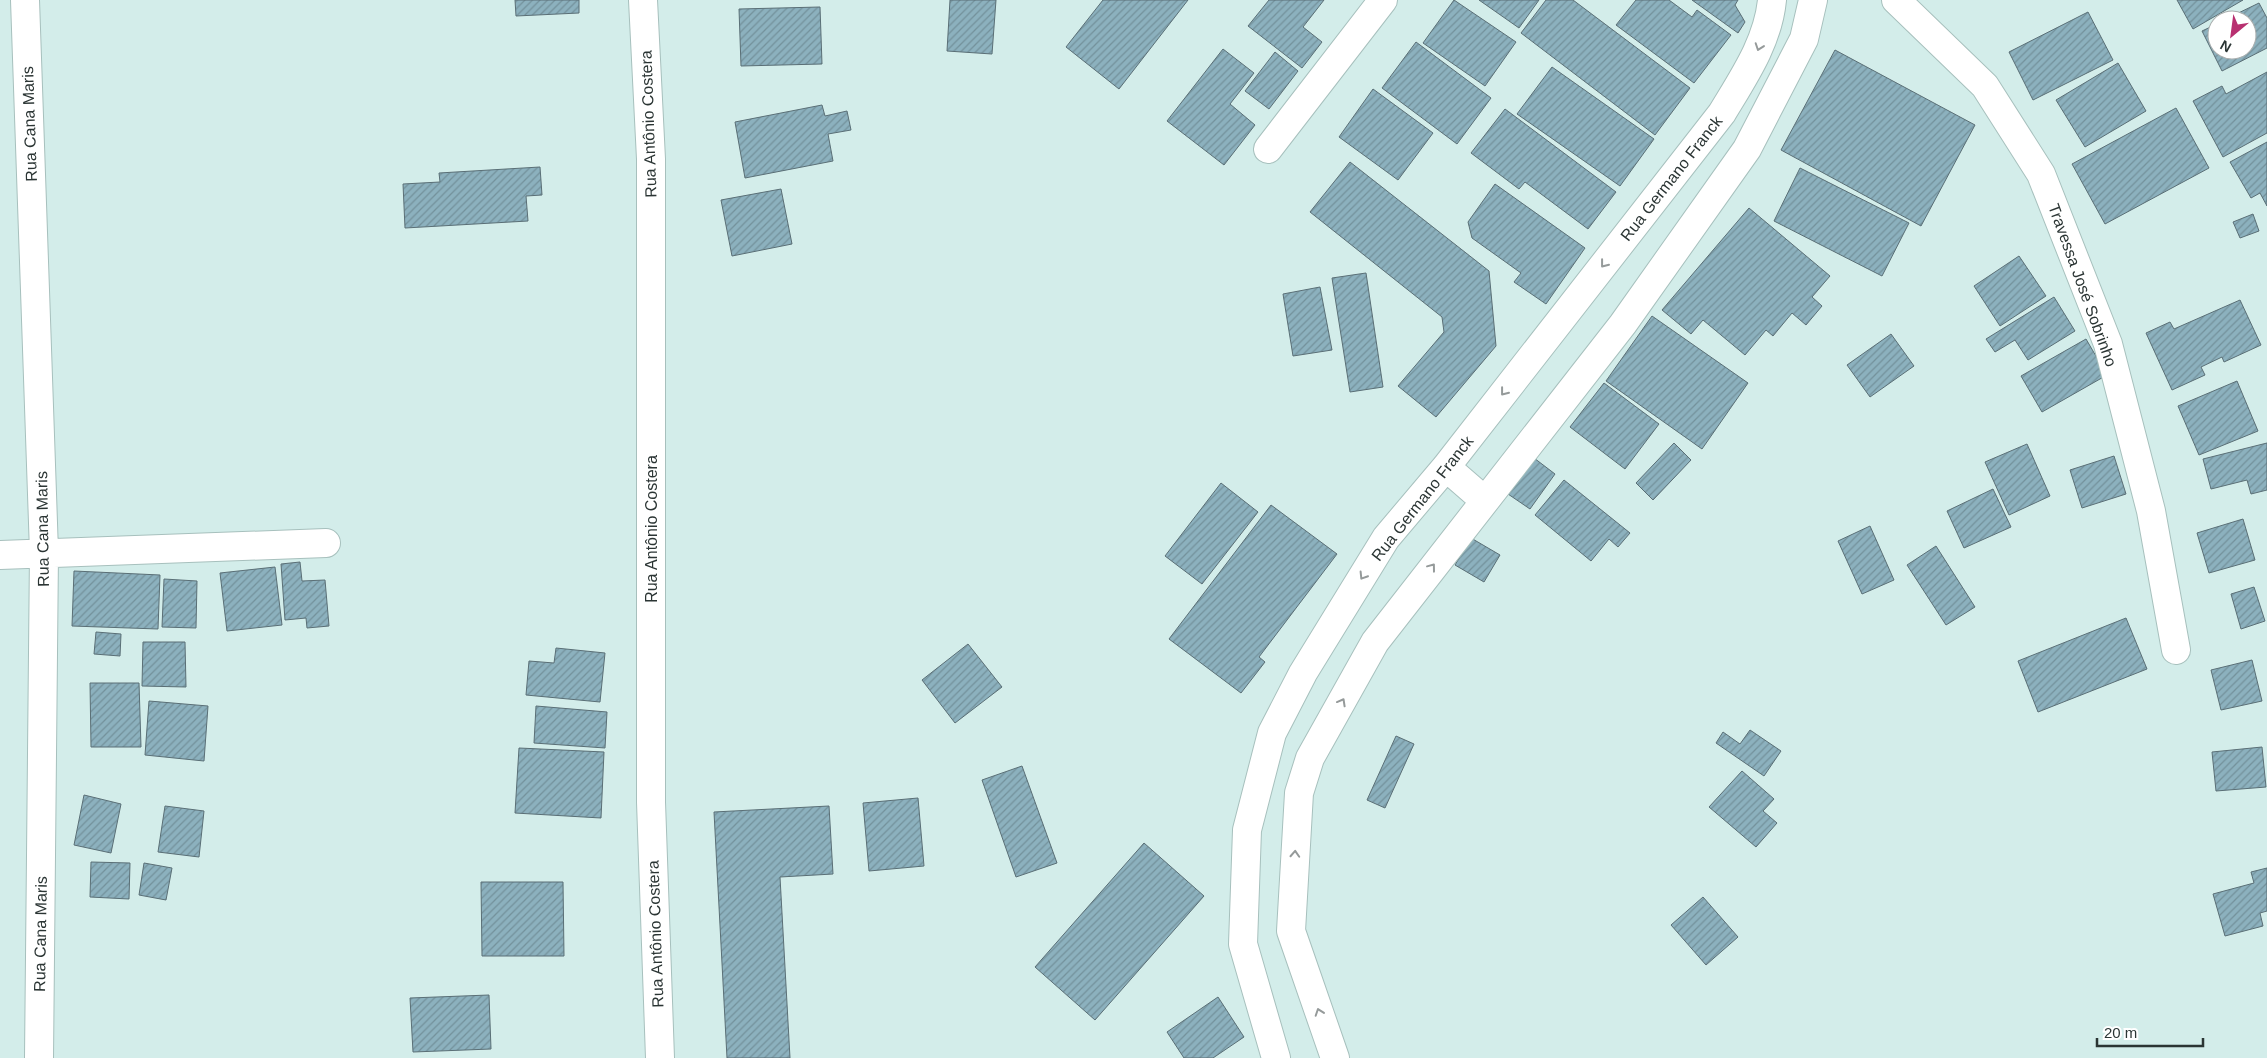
<svg xmlns="http://www.w3.org/2000/svg" width="2267" height="1058" viewBox="0 0 2267 1058" font-family="Arial,sans-serif">
  <style>
    .building { fill: url(#building-hatch); stroke: #5a6f76 }
    .lines { fill: none; stroke-linecap: round; stroke-linejoin: round }
    .street-casing { stroke: #a7c0bd; stroke-width: 30 }
    .secondary-casing { stroke: #a7c0bd; stroke-width: 30 }
    .street { stroke: #fff; stroke-width: 28 }
    .secondary { stroke: #fff; stroke-width: 28 }
    .oneway { stroke: #959a9a }
    .labels { text-anchor: middle; stroke-width: 4.5; stroke-linejoin: round; paint-order: stroke }
    .street-label { font-size: 16px; fill: #2b3534; stroke: #fff }
  </style>
  <defs>
    <pattern id="building-hatch" width="6" height="6" patternUnits="userSpaceOnUse" patternTransform="scale(1.25)"><rect width="6" height="6" fill="#8cb1be"/><path d="M-1 1l2-2M0 6l6-6M5 7l2-2" fill="none" stroke="#73919b"/></pattern>
  </defs>
  <rect width="100%" height="100%" fill="#d3edea"/>
  <path class="building" d="M 515,0 L 579,0 L 579,13 L 516,16 Z
    M 950,0 L 996,0 L 992,54 L 947,51 Z
    M 1103,0 L 1188,0 L 1119,89 L 1066,47 Z
    M 1269,0 L 1324,0 L 1303,27 L 1322,42 L 1302,68 L 1248,26 Z
    M 1454,0 L 1516,42 L 1485,86 L 1423,43 Z
    M 1479,0 L 1539,0 L 1519,28 Z
    M 1546,0 L 1573,0 L 1690,88 L 1655,135 L 1521,33 Z
    M 1636,0 L 1669,0 L 1692,17 L 1697,10 L 1731,35 L 1694,83 L 1616,25 Z
    M 1692,0 L 1738,0 L 1735,5 L 1745,22 L 1738,33 Z
    M 2177,0 L 2243,0 L 2193,29 Z
    M 2259,3 L 2267,18 L 2267,48 L 2222,71 L 2202,31 L 2217,24 L 2217,50 L 2247,50 L 2247,20 L 2224,20 Z
    M 820,7 L 822,64 L 741,66 L 739,9 Z
    M 2088,12 L 2113,60 L 2033,100 L 2009,52 Z
    M 1416,42 L 1491,98 L 1457,144 L 1382,88 Z
    M 1223,49 L 1254,73 L 1230,104 L 1255,125 L 1224,165 L 1167,121 Z
    M 1835,50 L 1975,125 L 1921,226 L 1781,150 Z
    M 1275,52 L 1298,71 L 1269,109 L 1245,91 Z
    M 2118,63 L 2146,111 L 2085,147 L 2056,100 Z
    M 1552,67 L 1654,139 L 1620,186 L 1517,114 Z
    M 2267,72 L 2267,133 L 2223,157 L 2193,101 L 2222,86 L 2226,94 Z
    M 1373,89 L 1433,133 L 1398,180 L 1339,137 Z
    M 822,105 L 825,116 L 847,111 L 851,130 L 828,134 L 833,161 L 745,178 L 735,122 Z
    M 2176,108 L 2209,168 L 2105,224 L 2072,164 Z
    M 1505,109 L 1616,192 L 1588,229 L 1525,182 L 1519,189 L 1471,153 Z
    M 2267,142 L 2267,206 L 2260,193 L 2251,198 L 2230,162 Z
    M 1350,162 L 1489,271 L 1496,346 L 1436,417 L 1398,386 L 1444,332 L 1442,317 L 1310,212 Z
    M 540,167 L 542,195 L 526,196 L 528,221 L 405,228 L 403,184 L 440,182 L 439,173 Z
    M 1800,168 L 1909,223 L 1882,276 L 1774,221 Z
    M 1495,184 L 1585,248 L 1546,304 L 1514,282 L 1521,273 L 1472,238 L 1468,222 Z
    M 781,189 L 792,244 L 732,256 L 721,200 Z
    M 1749,208 L 1830,276 L 1812,297 L 1822,306 L 1806,325 L 1792,313 L 1773,336 L 1766,330 L 1745,355 L 1703,320 L 1691,334 L 1662,310 Z
    M 2253,214 L 2259,231 L 2240,238 L 2233,222 Z
    M 2019,256 L 2046,296 L 2000,326 L 1974,286 Z
    M 1366,273 L 1383,387 L 1350,392 L 1332,278 Z
    M 1320,287 L 1332,350 L 1293,356 L 1283,294 Z
    M 2054,297 L 2075,331 L 2028,360 L 2015,340 L 1995,352 L 1986,339 Z
    M 2240,300 L 2261,345 L 2224,362 L 2222,357 L 2201,367 L 2205,375 L 2172,390 L 2146,333 L 2170,322 L 2174,329 Z
    M 1652,316 L 1748,383 L 1702,449 L 1606,381 Z
    M 1891,334 L 1914,366 L 1870,397 L 1847,365 Z
    M 2086,339 L 2107,375 L 2042,412 L 2021,376 Z
    M 2237,381 L 2258,431 L 2199,455 L 2178,406 Z
    M 1604,383 L 1659,424 L 1625,469 L 1570,427 Z
    M 1674,443 L 1691,460 L 1653,500 L 1636,483 Z
    M 2267,443 L 2267,490 L 2251,494 L 2247,480 L 2211,489 L 2203,459 Z
    M 2027,444 L 2050,496 L 2009,515 L 1985,462 Z
    M 2114,456 L 2126,494 L 2082,508 L 2070,470 Z
    M 1534,458 L 1555,474 L 1530,509 L 1508,494 Z
    M 1564,480 L 1630,533 L 1618,547 L 1609,539 L 1591,561 L 1535,515 Z
    M 1221,483 L 1258,512 L 1202,584 L 1165,556 Z
    M 1993,489 L 2011,527 L 1964,548 L 1947,511 Z
    M 1271,505 L 1337,554 L 1259,657 L 1265,662 L 1241,693 L 1169,639 Z
    M 2243,519 L 2255,560 L 2209,573 L 2197,533 Z
    M 1870,526 L 1894,580 L 1862,594 L 1838,541 Z
    M 1471,538 L 1500,555 L 1484,582 L 1455,565 Z
    M 1936,546 L 1975,607 L 1946,625 L 1907,565 Z
    M 300,562 L 302,581 L 325,580 L 329,626 L 307,628 L 306,618 L 285,620 L 281,564 Z
    M 275,567 L 282,625 L 227,631 L 220,573 Z
    M 74,571 L 160,575 L 158,629 L 72,626 Z
    M 164,579 L 197,581 L 196,628 L 162,627 Z
    M 2254,587 L 2265,621 L 2241,629 L 2231,594 Z
    M 2126,618 L 2147,669 L 2038,712 L 2018,661 Z
    M 96,632 L 121,634 L 120,656 L 94,654 Z
    M 143,642 L 185,642 L 186,687 L 142,686 Z
    M 968,644 L 1002,687 L 955,723 L 922,680 Z
    M 556,648 L 605,653 L 600,702 L 526,695 L 529,661 L 554,663 Z
    M 2252,660 L 2262,701 L 2221,710 L 2211,670 Z
    M 90,683 L 139,683 L 141,747 L 91,747 Z
    M 149,701 L 208,706 L 204,761 L 145,755 Z
    M 536,706 L 607,712 L 605,748 L 534,743 Z
    M 1750,730 L 1781,751 L 1764,776 L 1716,743 L 1723,732 L 1740,744 Z
    M 1396,736 L 1414,744 L 1385,808 L 1367,800 Z
    M 2262,747 L 2266,787 L 2216,791 L 2212,752 Z
    M 519,748 L 604,752 L 601,818 L 515,813 Z
    M 1022,766 L 1057,863 L 1016,877 L 982,780 Z
    M 1742,771 L 1774,799 L 1763,811 L 1777,823 L 1756,847 L 1709,807 Z
    M 84,795 L 121,804 L 111,853 L 74,845 Z
    M 918,798 L 924,866 L 869,871 L 863,803 Z
    M 165,806 L 204,811 L 199,857 L 158,852 Z
    M 829,806 L 833,874 L 780,877 L 790,1058 L 727,1058 L 714,812 Z
    M 1144,843 L 1204,896 L 1095,1020 L 1035,967 Z
    M 91,862 L 130,863 L 129,899 L 90,897 Z
    M 144,863 L 172,868 L 166,900 L 139,895 Z
    M 2267,868 L 2267,911 L 2260,913 L 2263,926 L 2225,936 L 2213,894 L 2254,883 L 2251,872 Z
    M 481,882 L 563,882 L 564,956 L 482,956 Z
    M 1703,897 L 1738,937 L 1706,965 L 1671,925 Z
    M 489,995 L 491,1049 L 413,1052 L 410,998 Z
    M 1218,997 L 1244,1037 L 1213,1058 L 1184,1058 L 1167,1032 Z"/>
  <g class="lines">
    <defs>
      <path id="street" d="M 25,0 L 44,552 L 39,1058
        M 643,0 L 651,159 L 651,802 L 660,1058
        M 1896,0 L 1985,86 L 2041,174 L 2108,344 L 2151,511 L 2176,650
        M 1268,149 L 1383,0
        M 0,555 L 326,543"/>
      <path id="secondary" d="M 1446,467 L 1484,500
        M 1276,1058 L 1243,944 L 1247,830 L 1272,733 L 1303,673 L 1386,538 L 1446,467 L 1722,113 C 1743,78 1768,42 1772,0
        M 1335,1058 L 1291,931 L 1299,793 L 1310,758 L 1375,642 L 1623,324 L 1747,149 L 1804,39 L 1813,0"/>
    </defs>
    <use href="#street" class="street-casing"/>
    <use href="#secondary" class="secondary-casing"/>
    <use href="#street" class="street"/>
    <use href="#secondary" class="secondary"/>
  </g>
  <defs><path id="oneway-chevron" d="M-2-3.5L2.5 0L-2 3.5" fill="none" stroke-width="1.6" stroke-linecap="round" stroke-linejoin="round" transform="scale(1.25)"/></defs>
  <g class="oneway">
    <use href="#oneway-chevron" transform="translate(1759 47) rotate(109)"/>
    <use href="#oneway-chevron" transform="translate(1604 264) rotate(128)"/>
    <use href="#oneway-chevron" transform="translate(1504 392) rotate(128)"/>
    <use href="#oneway-chevron" transform="translate(1432 567) rotate(-53)"/>
    <use href="#oneway-chevron" transform="translate(1363 576) rotate(122)"/>
    <use href="#oneway-chevron" transform="translate(1342 702) rotate(-61)"/>
    <use href="#oneway-chevron" transform="translate(1295 854) rotate(-87)"/>
    <use href="#oneway-chevron" transform="translate(1319 1012) rotate(-109)"/>
  </g>
  <g class="labels">
    <g class="street-label">
      <text transform="translate(29 124) rotate(-92)" y="6">Rua Cana Maris</text>
      <text transform="translate(648 124) rotate(-92)" y="6">Rua Antônio Costera</text>
      <text transform="translate(1671 178) rotate(-52)" y="6">Rua Germano Franck</text>
      <text transform="translate(2083 285) rotate(70)" y="6">Travessa José Sobrinho</text>
      <text transform="translate(1422 498) rotate(-52)" y="6">Rua Germano Franck</text>
      <text transform="translate(42 529) rotate(-91)" y="6">Rua Cana Maris</text>
      <text transform="translate(651 529) rotate(-90)" y="6">Rua Antônio Costera</text>
      <text transform="translate(40 934) rotate(-89)" y="6">Rua Cana Maris</text>
      <text transform="translate(655 934) rotate(-92)" y="6">Rua Antônio Costera</text>
    </g>
  </g>
  <g transform="translate(2232 35) rotate(209)"><circle r="24" fill="#ffffff" stroke="#aaaeae"/>
  <path d="M0-4L9 19L0 12L-9 19Z" fill="#b83070"/>
  <text y="-8" font-size="14" font-weight="bold" text-anchor="middle" fill="#2b3534">N</text>
  </g>
  <path d="M2097 1038v8h106v-8" fill="none" stroke="#2b3534" stroke-width="2.5"/>
  <text x="2104" y="1038" font-size="15" fill="#2b3534" stroke="#ffffff" stroke-width="4" paint-order="stroke">20 m</text>
</svg>
